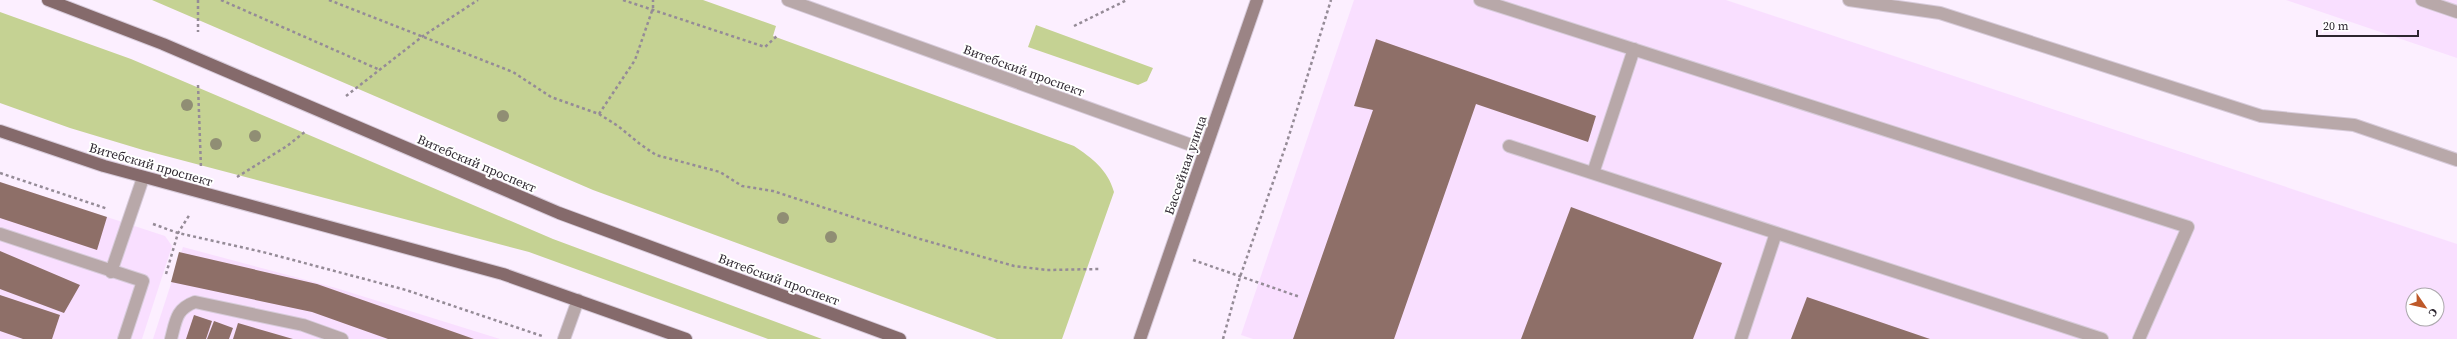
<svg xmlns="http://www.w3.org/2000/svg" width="2457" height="339" viewBox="0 0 2457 339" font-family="'Source Serif 4',serif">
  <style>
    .built { fill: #f9dfff; fill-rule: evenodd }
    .green { fill: #c5d293 }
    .building { fill: #8e6f68 }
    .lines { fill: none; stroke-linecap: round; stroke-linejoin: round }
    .lane-casing { stroke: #d7cbda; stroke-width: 14 }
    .street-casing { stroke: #d7cbda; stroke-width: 14 }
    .secondary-casing { stroke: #d7cbda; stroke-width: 14 }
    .primary-casing { stroke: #d7cbda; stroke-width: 14 }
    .path { stroke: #958b97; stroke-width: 2.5; stroke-dasharray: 3 3; stroke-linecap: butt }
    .lane { stroke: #b8a8a9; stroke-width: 12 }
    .street { stroke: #b8a8a9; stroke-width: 12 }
    .secondary { stroke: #9b8485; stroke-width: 12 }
    .primary { stroke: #856a6b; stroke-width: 12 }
    .tree { fill: #908e74 }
    .labels { text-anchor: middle; stroke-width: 4; stroke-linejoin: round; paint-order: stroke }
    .street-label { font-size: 13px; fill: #2d262f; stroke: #fff }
  </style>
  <rect width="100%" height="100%" fill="#fcefff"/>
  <path class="built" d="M 1354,0 L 1726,0 L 2457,244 L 2457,339 L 1253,339 L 1241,335 ZM 2413,295 L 2437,295 L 2437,319 L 2413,319 Z
    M 2286,0 L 2457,0 L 2457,58 Z
    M 0,182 L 165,236 L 172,246 L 142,339 L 0,339 Z
    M 183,247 L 336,288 L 500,339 L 153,339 Z"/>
  <path class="green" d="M 152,0 L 703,0 L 776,26 L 773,36 L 1074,146 C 1092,158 1108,170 1114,192 L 1062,339 L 997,339 L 593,190 Z
    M 0,12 L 131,59 L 553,239 L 822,339 L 768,339 L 529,252 L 143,150 L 70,128 L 0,103 Z
    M 1036,25 L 1153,68 L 1147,81 L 1138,85 L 1028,47 Z"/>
  <path class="building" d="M 1376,39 L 1596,116 L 1588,142 L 1476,104 L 1394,339 L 1293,339 L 1373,110 L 1354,106 Z
    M 0,182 L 107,217 L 97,250 L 0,218 Z
    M 1571,207 L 1722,263 L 1693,339 L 1521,339 Z
    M 0,251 L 80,285 L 64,313 L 0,289 Z
    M 179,252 L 317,284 L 474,339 L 388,339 L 312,312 L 171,282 Z
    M 0,295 L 60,315 L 52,339 L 23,339 L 0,331 Z
    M 1807,297 L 1930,339 L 1791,339 Z
    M 194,315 L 212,321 L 206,339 L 186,339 Z
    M 214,321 L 233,328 L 229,339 L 207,339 Z
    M 238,323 L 293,339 L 233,339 Z"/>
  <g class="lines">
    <defs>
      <path id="lane" d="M 1480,0 L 2188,227 L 2139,339
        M 1849,0 L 1940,13 L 2261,116 L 2354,125 L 2457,160
        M 2422,0 L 2457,12
        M 1509,146 L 2102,339
        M 1593,173 L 1634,49
        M 0,234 L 143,281 L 124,339
        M 111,272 L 143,178
        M 171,339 C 176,320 176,309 195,302 L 303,325 L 342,339
        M 564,339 L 578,300
        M 1741,339 L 1776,233"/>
      <path id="street" d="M 788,0 L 1205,150"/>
      <path id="secondary" d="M 1140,339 L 1257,0"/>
      <path id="primary" d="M 48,0 L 163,44 L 559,213 L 900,339
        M 0,131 L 104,166 L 503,274 L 686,339"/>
    </defs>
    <use href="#lane" class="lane-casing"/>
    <use href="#street" class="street-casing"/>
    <use href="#secondary" class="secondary-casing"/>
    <use href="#primary" class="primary-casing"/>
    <path class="path" d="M 198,0 L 198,32
      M 221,0 L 380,70
      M 329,0 L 513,72 L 551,97 L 599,114 L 618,126 L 640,144 L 656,155 L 720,172 L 742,186 L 773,191 L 920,239 L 1014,266 L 1047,270 L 1099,269
      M 623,0 L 765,47 L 778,35
      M 1074,26 L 1127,0
      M 198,85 L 201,168
      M 346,96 L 423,36 L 478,0
      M 599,114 L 635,60 L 653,8 L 653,0
      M 0,173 L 108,209
      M 237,177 L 287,146 L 306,131
      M 153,224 L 178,233 L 263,252 L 406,290 L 542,336
      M 1193,260 L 1300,297
      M 166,274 L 178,233 L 190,214
      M 1223,339 L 1240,277 L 1287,142 L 1331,0"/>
    <use href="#lane" class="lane"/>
    <use href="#street" class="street"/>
    <use href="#secondary" class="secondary"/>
    <use href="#primary" class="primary"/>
  </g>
  <g class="tree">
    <circle cx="187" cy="105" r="6"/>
    <circle cx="503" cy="116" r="6"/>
    <circle cx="255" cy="136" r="6"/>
    <circle cx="216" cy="144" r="6"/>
    <circle cx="783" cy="218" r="6"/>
    <circle cx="831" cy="237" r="6"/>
  </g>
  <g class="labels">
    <g class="street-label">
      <text transform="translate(1024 70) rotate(20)" y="5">Витебский проспект</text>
      <text transform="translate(477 163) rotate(23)" y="5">Витебский проспект</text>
      <text transform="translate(151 164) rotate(16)" y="5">Витебский проспект</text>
      <text transform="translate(1185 165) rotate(-71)" y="5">Бассейная улица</text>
      <text transform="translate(779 279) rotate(20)" y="5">Витебский проспект</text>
    </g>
  </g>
  <g transform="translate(2425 307) rotate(124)"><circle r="19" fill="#ffffff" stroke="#aba8ac"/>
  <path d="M0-3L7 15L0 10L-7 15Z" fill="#be5929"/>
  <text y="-6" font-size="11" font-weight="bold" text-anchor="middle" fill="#2d262f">С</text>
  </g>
  <path d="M2317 30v6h101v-6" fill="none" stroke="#2d262f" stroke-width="2"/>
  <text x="2323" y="30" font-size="12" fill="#2d262f" stroke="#ffffff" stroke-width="3" paint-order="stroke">20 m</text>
</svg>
